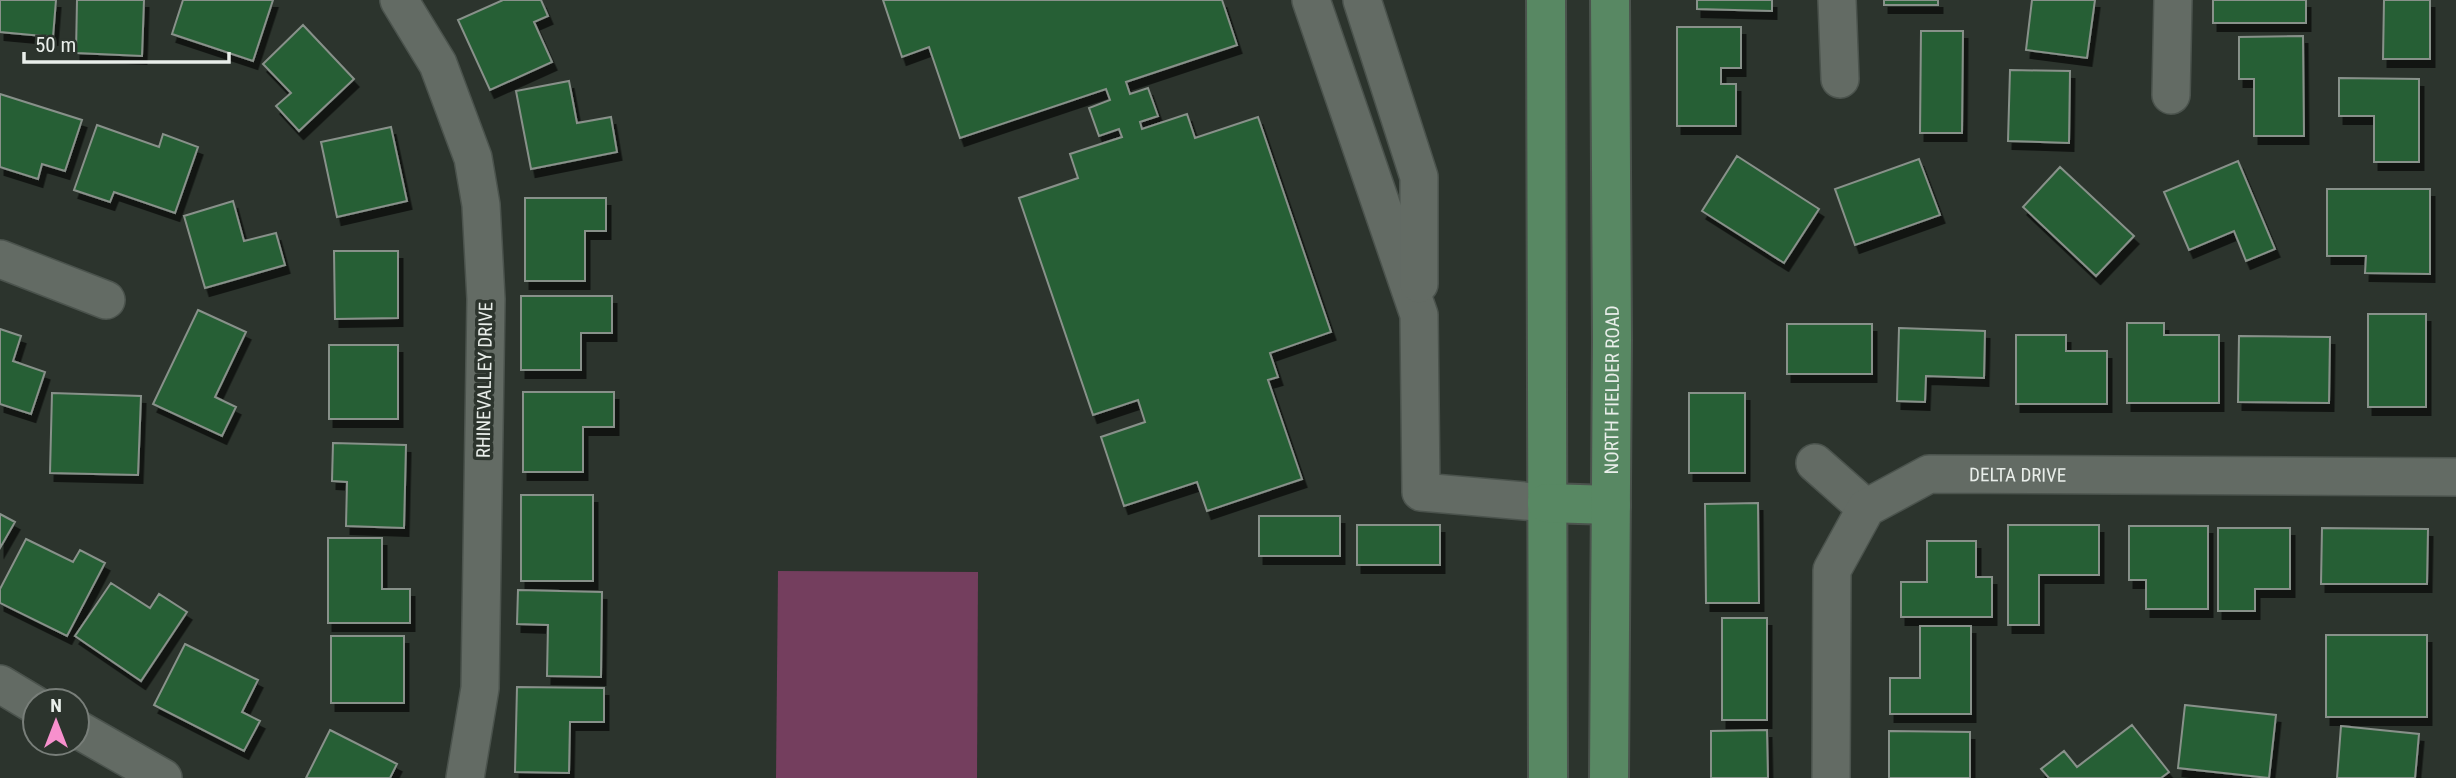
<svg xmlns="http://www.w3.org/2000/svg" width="2456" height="778" viewBox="0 0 2456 778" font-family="'Roboto Condensed',sans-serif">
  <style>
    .green { fill: #743e5e }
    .building { fill: #285e36; stroke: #88918a; stroke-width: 2; filter: url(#shadow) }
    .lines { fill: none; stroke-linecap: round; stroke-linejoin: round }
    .minor-casing { stroke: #4b534d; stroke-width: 40 }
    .major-casing { stroke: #4b534d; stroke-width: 42 }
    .minor { stroke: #636b64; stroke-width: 37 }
    .major { stroke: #588863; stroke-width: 38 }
    .labels { text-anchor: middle; stroke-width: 7; stroke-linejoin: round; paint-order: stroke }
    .street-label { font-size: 19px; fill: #e9eeea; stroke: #2c342d }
  </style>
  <defs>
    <filter id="shadow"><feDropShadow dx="4.5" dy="8" stdDeviation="0" flood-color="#0009"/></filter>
  </defs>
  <rect width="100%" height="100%" fill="#2c342d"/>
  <path class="green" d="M 778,571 L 978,572 L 977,778 L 776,778 Z"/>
  <path class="building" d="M 0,0 L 56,0 L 53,37 L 0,32 Z
    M 77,0 L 144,0 L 142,56 L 76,53 Z
    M 183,0 L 273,0 L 253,61 L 172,34 Z
    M 503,0 L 541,0 L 548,16 L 534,22 L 552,62 L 490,90 L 458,20 Z
    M 883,0 L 1222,0 L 1237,45 L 1126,82 L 1130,94 L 1148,88 L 1158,116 L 1140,122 L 1142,129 L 1187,114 L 1195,138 L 1258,117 L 1331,332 L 1270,353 L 1278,377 L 1268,380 L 1302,479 L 1207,511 L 1197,482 L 1124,506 L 1101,437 L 1145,422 L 1138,400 L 1093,415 L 1019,198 L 1078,178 L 1070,154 L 1122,137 L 1119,129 L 1099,136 L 1089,108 L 1110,100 L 1106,89 L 960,138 L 929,47 L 902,57 Z
    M 1697,0 L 1772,0 L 1772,11 L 1697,9 Z
    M 1884,0 L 1938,0 L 1938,5 L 1884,5 Z
    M 2032,0 L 2095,0 L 2087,58 L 2026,50 Z
    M 2213,0 L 2306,0 L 2306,23 L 2213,23 Z
    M 2384,0 L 2430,0 L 2430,59 L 2383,59 Z
    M 303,25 L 354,79 L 299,131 L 276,106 L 291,93 L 263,64 Z
    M 1677,27 L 1741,27 L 1741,68 L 1721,68 L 1721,84 L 1736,84 L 1736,126 L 1677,126 Z
    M 1921,31 L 1963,31 L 1962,133 L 1920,133 Z
    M 2303,36 L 2304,136 L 2254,136 L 2254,79 L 2239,79 L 2239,37 Z
    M 2010,70 L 2070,71 L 2069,143 L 2008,141 Z
    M 2339,78 L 2419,79 L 2419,162 L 2374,162 L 2374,116 L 2339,116 Z
    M 569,81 L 577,123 L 611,117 L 617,152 L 531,169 L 516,91 Z
    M 0,94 L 82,120 L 65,171 L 42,164 L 38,179 L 0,167 Z
    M 97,125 L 159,147 L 163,134 L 198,147 L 175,213 L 114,192 L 110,202 L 74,190 Z
    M 391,127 L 407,201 L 337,217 L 321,142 Z
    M 1737,156 L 1819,209 L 1784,263 L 1702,211 Z
    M 1919,159 L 1940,215 L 1855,245 L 1835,189 Z
    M 2238,161 L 2275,249 L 2246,261 L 2234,231 L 2189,250 L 2164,192 Z
    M 2060,167 L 2134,236 L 2096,276 L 2023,207 Z
    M 2327,189 L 2430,189 L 2430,274 L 2365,273 L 2366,256 L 2327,256 Z
    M 525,198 L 606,198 L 606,231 L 585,231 L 585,281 L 525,281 Z
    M 233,201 L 244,241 L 276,233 L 285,265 L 205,288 L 184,216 Z
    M 334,251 L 398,251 L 398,318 L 335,319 Z
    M 521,296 L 612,296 L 612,333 L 581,333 L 581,370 L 521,370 Z
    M 198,310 L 246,332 L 215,397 L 236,407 L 222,436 L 153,404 Z
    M 2368,314 L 2426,314 L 2426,407 L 2368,407 Z
    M 2127,323 L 2164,323 L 2164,335 L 2219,335 L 2219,403 L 2127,403 Z
    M 1787,324 L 1872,324 L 1872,374 L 1787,374 Z
    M 1899,328 L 1985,331 L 1984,378 L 1926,376 L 1925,402 L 1897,401 Z
    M 0,329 L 21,336 L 13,361 L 45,372 L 31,414 L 0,404 Z
    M 2016,335 L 2066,335 L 2066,351 L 2107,351 L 2107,404 L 2016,404 Z
    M 2239,336 L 2330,337 L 2329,403 L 2238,402 Z
    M 329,345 L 398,345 L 398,419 L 329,419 Z
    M 523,392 L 614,392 L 614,427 L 583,427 L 583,472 L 523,472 Z
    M 52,393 L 141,396 L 138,475 L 50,473 Z
    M 1689,393 L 1745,393 L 1745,473 L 1689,473 Z
    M 333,443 L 406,445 L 404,528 L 346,526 L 347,482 L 332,481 Z
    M 521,495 L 593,495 L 593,581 L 521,581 Z
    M 1758,503 L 1759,603 L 1706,603 L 1705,504 Z
    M 0,514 L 15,522 L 0,548 Z
    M 1259,516 L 1340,516 L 1340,556 L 1259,556 Z
    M 1357,525 L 1440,525 L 1440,565 L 1357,565 Z
    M 2008,525 L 2099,525 L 2099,575 L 2039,575 L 2039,625 L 2008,625 Z
    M 2129,526 L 2208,526 L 2208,609 L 2146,609 L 2146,580 L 2129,580 Z
    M 2218,528 L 2290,528 L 2290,589 L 2255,589 L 2255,611 L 2218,611 Z
    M 2322,528 L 2428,529 L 2427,584 L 2321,584 Z
    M 328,538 L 382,538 L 382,589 L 410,589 L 410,623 L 328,623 Z
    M 26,539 L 73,562 L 80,550 L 105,563 L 67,636 L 0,603 L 0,589 Z
    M 1927,541 L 1976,541 L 1976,577 L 1992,577 L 1992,617 L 1901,617 L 1901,582 L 1927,582 Z
    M 111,583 L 150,608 L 159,594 L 187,612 L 141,681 L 75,636 Z
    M 518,590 L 602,592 L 601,677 L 547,676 L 548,625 L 517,624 Z
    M 1722,618 L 1767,618 L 1767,720 L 1722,720 Z
    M 1920,626 L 1971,626 L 1971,714 L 1890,714 L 1890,678 L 1920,678 Z
    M 2326,635 L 2427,635 L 2427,717 L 2326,717 Z
    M 331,636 L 404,636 L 404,703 L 331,703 Z
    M 185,644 L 258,680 L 242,712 L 260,721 L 244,751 L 154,705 Z
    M 517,687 L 604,688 L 604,722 L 570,722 L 569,773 L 515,772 Z
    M 2185,705 L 2276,715 L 2269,778 L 2178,768 Z
    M 2132,725 L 2169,772 L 2161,778 L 2049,778 L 2041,769 L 2064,751 L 2077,767 Z
    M 2341,726 L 2419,734 L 2415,778 L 2337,778 Z
    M 330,730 L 397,764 L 390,778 L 306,778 Z
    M 1767,730 L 1768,778 L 1711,778 L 1711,731 Z
    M 1889,731 L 1970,732 L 1970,778 L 1889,778 Z"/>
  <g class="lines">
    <defs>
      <g id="minor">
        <path d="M 399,0 L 438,64 L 473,158 L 481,205 L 486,299 L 480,688 L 465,778"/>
        <path d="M 1311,0 L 1419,315 L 1421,492 L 1547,503"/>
        <path d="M 1362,0 L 1419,177 L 1419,284"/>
        <path d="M 1837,0 L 1840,79"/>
        <path d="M 2171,95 L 2173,0"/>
        <path d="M 0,259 L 106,300"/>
        <path d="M 1815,463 L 1866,508"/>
        <path d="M 0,684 L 35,705"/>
        <path d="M 77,729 L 163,778"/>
        <path id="s1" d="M 1831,778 L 1832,570 L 1866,508 L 1929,474 L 2456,477"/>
      </g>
      <g id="major">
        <path d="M 1546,0 L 1548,778"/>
        <path d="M 1547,503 L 1611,505"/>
        <path id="s2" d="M 1609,778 L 1612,340 L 1610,0"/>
      </g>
    </defs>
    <use href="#minor" class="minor-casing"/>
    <use href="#major" class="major-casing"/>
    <use href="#minor" class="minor"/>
    <use href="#major" class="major"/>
  </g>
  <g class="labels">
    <g class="street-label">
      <text transform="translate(484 380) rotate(-89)" y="7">RHINEVALLEY DRIVE</text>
      <text dy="7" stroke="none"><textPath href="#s2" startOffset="388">NORTH FIELDER ROAD</textPath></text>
      <text dy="7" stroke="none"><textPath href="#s1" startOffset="439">DELTA DRIVE</textPath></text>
    </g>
  </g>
  <g transform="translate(56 722)"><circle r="33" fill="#2c342d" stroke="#787e79" stroke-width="2"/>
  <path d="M0-5L12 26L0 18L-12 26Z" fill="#f790cd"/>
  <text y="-10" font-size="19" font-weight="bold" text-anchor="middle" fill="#e9eeea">N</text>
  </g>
  <path d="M24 52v10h205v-10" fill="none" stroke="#e9eeea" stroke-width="3.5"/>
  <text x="35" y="52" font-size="21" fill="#e9eeea" stroke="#2c342d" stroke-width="5" paint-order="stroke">50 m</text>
</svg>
